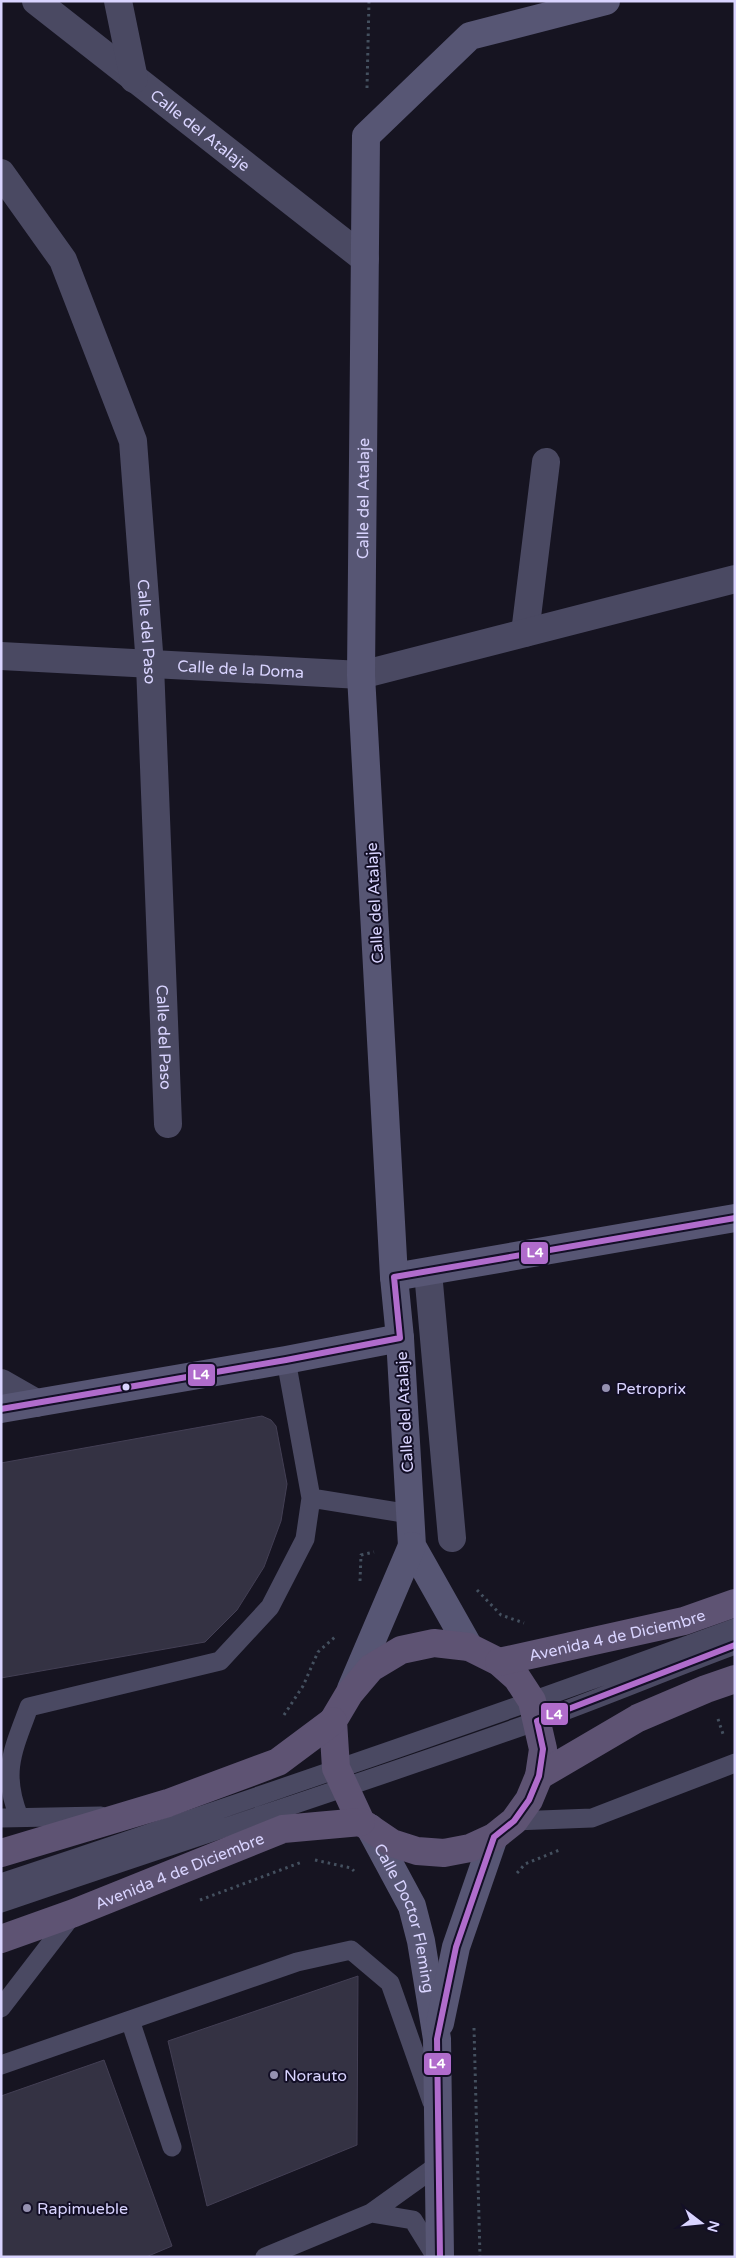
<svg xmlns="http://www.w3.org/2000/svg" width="736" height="2258" viewBox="0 0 736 2258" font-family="'Varela Round',sans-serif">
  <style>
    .building { fill: #343243; stroke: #433f54 }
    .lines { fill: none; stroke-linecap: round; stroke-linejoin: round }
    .path { stroke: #44505f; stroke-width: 3; stroke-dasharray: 2.5 4; stroke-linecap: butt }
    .lane { stroke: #4a4962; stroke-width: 19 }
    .street { stroke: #4a4962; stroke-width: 28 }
    .secondary { stroke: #575674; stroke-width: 28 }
    .primary { stroke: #5e5373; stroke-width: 28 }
    .bus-1-casing { stroke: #130f26; stroke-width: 10 }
    .bus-1 { stroke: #b06ccc; stroke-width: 6 }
    .bus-dot { fill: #d9d4ff; stroke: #130f26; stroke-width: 2 }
    .poi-dot { fill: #9591b1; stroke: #130f26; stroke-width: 2 }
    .labels { text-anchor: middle; stroke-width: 4; stroke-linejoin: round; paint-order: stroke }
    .street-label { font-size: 16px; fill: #d9d4ff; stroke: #130f26 }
    .poi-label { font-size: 16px; fill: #d9d4ff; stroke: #130f26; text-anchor: start }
    .line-badge { stroke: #130f26; stroke-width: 2 }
    .badge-label { font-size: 14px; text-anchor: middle; font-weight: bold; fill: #fff }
  </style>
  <rect width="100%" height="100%" fill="#161421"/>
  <path class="building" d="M 262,1416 L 271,1420 L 276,1426 L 287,1484 L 281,1521 L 264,1567 L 237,1610 L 205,1642 L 1,1678 L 1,1463 Z
    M 358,1976 L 357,2145 L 207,2206 L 168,2041 Z
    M 104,2060 L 172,2246 L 146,2257 L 1,2257 L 1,2096 Z"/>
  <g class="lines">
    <path class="path" d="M 367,88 L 369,1
      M 360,1581 L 361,1555 L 374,1552
      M 477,1590 L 501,1615 L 524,1623
      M 284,1715 L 303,1686 L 318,1652 L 336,1636
      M 718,1719 L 724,1737
      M 315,1860 L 351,1868 L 354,1871
      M 517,1873 L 525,1864 L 562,1849
      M 200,1900 L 302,1862
      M 474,2028 L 480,2257"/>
    <path class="lane" d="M 311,1498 L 410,1514
      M 19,1817 C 1,1772 13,1750 29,1707 L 220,1661 L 270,1607 L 305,1539 L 311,1498 L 286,1360
      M 1,1818 L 101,1816
      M 514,1821 L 592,1818 L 735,1763
      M 1,1883 C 247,1801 492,1717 735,1628
      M 1,1903 C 179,1842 357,1785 534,1722 C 602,1698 667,1670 735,1645
      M 1,2008 L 74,1913
      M 130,2020 L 172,2147
      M 1,2065 L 297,1962 L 351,1950 L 390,1983 L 432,2102
      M 371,2213 L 413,2220 L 436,2257
      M 265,2257 L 371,2213 L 438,2165"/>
    <g class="street">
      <path id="s1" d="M 36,1 L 365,259"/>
      <path d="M 118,1 L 134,79"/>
      <path id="s2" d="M 1,173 L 63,260 L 133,441 L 150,665 L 168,1124"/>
      <path d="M 525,633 L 546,462"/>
      <path id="s3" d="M 1,656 L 361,675 L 735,579"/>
      <path d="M 428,1272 L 452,1538"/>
      <path d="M 1,1383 L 36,1403"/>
    </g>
    <g class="secondary">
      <path d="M 394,1277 L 735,1218"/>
      <path d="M 1,1409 L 286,1360 L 400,1338"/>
      <path id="s4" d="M 469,1647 L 412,1546 L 400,1338 L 394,1277 L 361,675 L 366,136 L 470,36 L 606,1"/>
      <path d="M 351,1689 L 412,1546"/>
      <path id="s5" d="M 370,1828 L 412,1906 L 421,1941 L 437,2039 L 440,2257"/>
      <path d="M 440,2023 L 456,1947 L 494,1837"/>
    </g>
    <g class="primary">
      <path d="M 434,1643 L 469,1647 L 499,1662 L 517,1678 L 532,1701 L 543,1749 L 539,1776 L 529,1800 L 514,1821 L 494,1837 L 470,1848 L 444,1853 L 417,1851 L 392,1843 L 361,1822 L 336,1768 L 333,1721 L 349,1694 L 371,1668 L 401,1650 Z"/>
      <path id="s6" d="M 499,1662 L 684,1621 L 735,1603"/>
      <path d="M 539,1776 L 638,1718 L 706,1689 L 735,1679"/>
      <path d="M 1,1853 L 168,1803 L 278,1762 L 333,1721"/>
      <path id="s7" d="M 1,1939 L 74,1913 L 283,1829 L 361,1822"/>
    </g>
    <defs>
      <path id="bus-1" d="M 1,1409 L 286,1360 L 400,1338 L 394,1277 L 735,1218
        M 440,2257 L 437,2039 L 456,1947 L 494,1837 L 514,1821 L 529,1800 L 539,1776 L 543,1749 L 537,1721 L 735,1645"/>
    </defs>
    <use href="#bus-1" class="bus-1-casing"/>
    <use href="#bus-1" class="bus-1"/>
  </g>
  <circle class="bus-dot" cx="126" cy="1387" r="4.5"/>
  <g class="poi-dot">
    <circle cx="606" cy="1388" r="5"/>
    <circle cx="274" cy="2075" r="5"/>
    <circle cx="27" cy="2208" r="5"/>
  </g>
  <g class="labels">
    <g class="street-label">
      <text dy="6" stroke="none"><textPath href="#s1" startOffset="209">Calle del Atalaje</textPath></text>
      <text dy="6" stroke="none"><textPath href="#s4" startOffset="1165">Calle del Atalaje</textPath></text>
      <text dy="6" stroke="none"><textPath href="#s2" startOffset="492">Calle del Paso</textPath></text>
      <text dy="6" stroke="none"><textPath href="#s3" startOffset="240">Calle de la Doma</textPath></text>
      <text transform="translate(374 903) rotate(-93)" y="6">Calle del Atalaje</text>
      <text dy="6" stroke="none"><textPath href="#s2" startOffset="898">Calle del Paso</textPath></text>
      <text transform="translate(404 1412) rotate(-93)" y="6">Calle del Atalaje</text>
      <text dy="6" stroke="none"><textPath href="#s6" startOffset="121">Avenida 4 de Diciembre</textPath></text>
      <text dy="6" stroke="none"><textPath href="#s7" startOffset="191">Avenida 4 de Diciembre</textPath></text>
      <text dy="6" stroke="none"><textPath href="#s5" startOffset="98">Calle Doctor Fleming</textPath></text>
    </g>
    <g class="poi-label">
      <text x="616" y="1394">Petroprix</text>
      <text x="284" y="2081">Norauto</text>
      <text x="37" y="2214">Rapimueble</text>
    </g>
  </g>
  <g class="line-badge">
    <rect x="520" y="1241" width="29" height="24" rx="5" fill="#b06ccc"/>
    <rect x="187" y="1363" width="29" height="24" rx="5" fill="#b06ccc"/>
    <rect x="540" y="1702" width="29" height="24" rx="5" fill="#b06ccc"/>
    <rect x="423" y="2052" width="29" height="24" rx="5" fill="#b06ccc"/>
  </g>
  <g class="badge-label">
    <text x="535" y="1257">L4</text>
    <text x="201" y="1379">L4</text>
    <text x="554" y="1719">L4</text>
    <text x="437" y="2068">L4</text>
  </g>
  <rect width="736" height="2258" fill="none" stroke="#d9d4ff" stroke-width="5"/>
  <g transform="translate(701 2223) rotate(106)" stroke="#130f26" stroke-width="4" paint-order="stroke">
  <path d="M0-4L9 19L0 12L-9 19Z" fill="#d9d4ff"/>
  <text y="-8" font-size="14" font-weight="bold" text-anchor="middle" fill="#d9d4ff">N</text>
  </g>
</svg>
